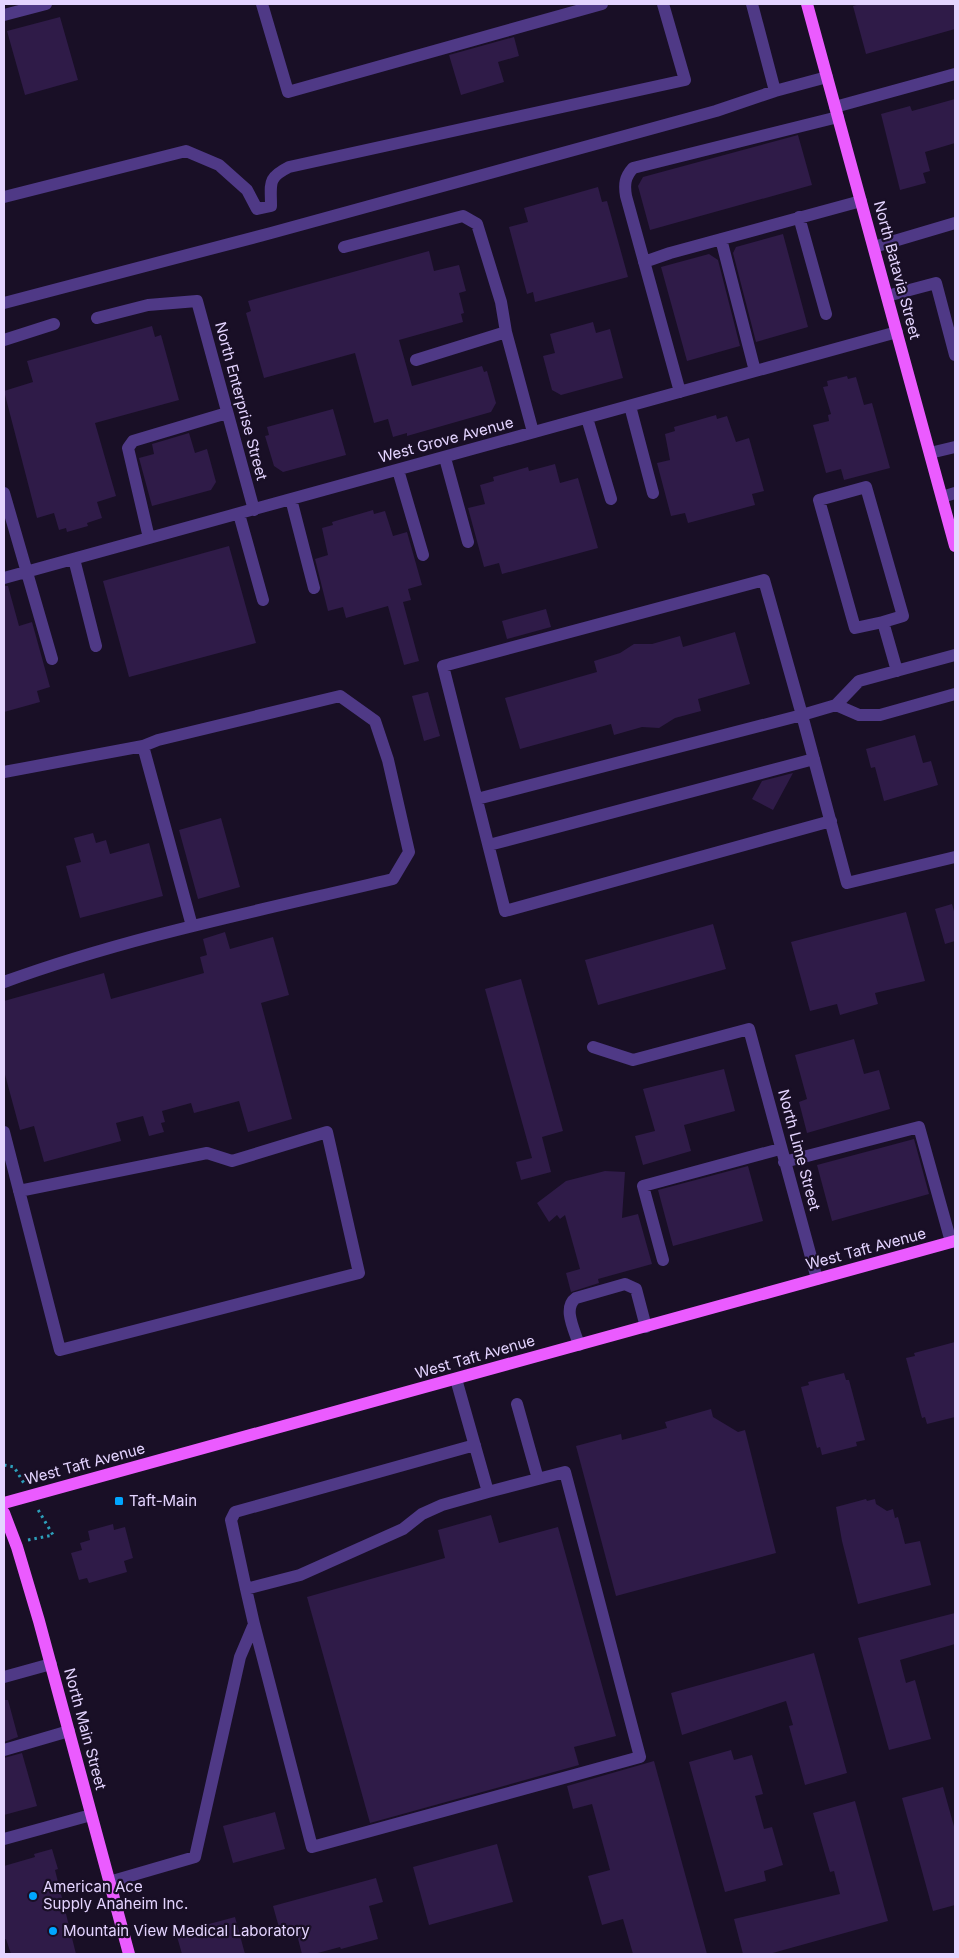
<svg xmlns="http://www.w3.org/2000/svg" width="959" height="1958" viewBox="0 0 959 1958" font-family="Inter,sans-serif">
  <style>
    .building { fill: #2f1b48 }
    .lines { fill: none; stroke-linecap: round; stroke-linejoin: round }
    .path { stroke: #2d9fba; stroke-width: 3; stroke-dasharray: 2.5 4; stroke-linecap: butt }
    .minor { stroke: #4f3986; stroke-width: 12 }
    .major { stroke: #eb5bff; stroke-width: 12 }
    .poi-dot { fill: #00a6ff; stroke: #190f26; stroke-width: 2 }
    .labels { text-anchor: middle; stroke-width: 4.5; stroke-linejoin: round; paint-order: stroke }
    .street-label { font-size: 15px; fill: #e4d4ff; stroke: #190f26 }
    .poi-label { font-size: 15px; fill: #e4d4ff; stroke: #190f26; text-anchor: start }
  </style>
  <rect width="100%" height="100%" fill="#190f26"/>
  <path class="building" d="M 860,4 L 955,4 L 955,29 L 866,54 L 853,6 Z
    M 60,17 L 78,80 L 25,95 L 7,31 Z
    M 514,37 L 519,56 L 498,62 L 504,82 L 461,95 L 449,55 Z
    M 955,99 L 955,143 L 925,152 L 930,171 L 923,173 L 926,183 L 900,190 L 881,114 L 910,106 L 912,111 Z
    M 798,135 L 812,185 L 650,230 L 638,186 L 643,177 Z
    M 598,187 L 602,202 L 607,201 L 628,277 L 535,302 L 533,292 L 527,294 L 509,227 L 528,222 L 524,208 Z
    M 783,234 L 808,327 L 756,342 L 733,253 L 736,247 Z
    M 429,251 L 434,271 L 459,265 L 466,291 L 459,293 L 464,313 L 461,314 L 463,322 L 399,340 L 412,386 L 482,366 L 484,372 L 487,371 L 496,403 L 491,412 L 407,436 L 407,433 L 393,437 L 388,419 L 374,423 L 355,353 L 264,378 L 246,313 L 251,311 L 248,301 Z
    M 709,254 L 718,260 L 740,346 L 687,361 L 661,267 Z
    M 593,322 L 596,333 L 610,329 L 623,378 L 561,395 L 552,390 L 543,356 L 555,353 L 550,334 Z
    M 152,326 L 155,337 L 161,335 L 179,400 L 95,423 L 116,496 L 97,502 L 102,518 L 87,523 L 88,526 L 67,532 L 66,528 L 59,530 L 54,513 L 37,518 L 4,391 L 33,382 L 27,361 Z
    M 847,376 L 848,379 L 856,377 L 864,405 L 872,403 L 890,468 L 844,480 L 841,469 L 826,473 L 813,425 L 829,421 L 828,415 L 831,414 L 823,387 L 828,386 L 827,381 Z
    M 333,409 L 346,455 L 283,472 L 274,466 L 265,436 L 269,435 L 267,427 Z
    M 716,415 L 717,419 L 727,416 L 736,442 L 749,438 L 764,491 L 752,494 L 755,505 L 688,523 L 685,513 L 671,516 L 657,463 L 670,460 L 665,434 L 675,431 L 674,427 Z
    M 189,433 L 195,453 L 207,449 L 216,482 L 211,490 L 152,506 L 139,458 L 154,454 L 152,444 Z
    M 555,464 L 560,483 L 578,478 L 598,548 L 502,574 L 499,563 L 484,567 L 468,508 L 485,504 L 480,485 L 494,481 L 493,477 L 528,467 L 529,471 Z
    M 373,510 L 374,514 L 385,511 L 393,536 L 407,532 L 422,585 L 408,589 L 411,600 L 403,602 L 419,661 L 404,665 L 388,606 L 346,618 L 343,607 L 328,611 L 315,559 L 328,555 L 322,528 L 333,525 L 332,522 Z
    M 229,546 L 256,643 L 129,677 L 103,581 Z
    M 4,586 L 8,586 L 19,626 L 32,622 L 50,687 L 37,691 L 40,702 L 4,712 Z
    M 546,609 L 551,627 L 507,639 L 502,621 Z
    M 735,632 L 750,684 L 698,699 L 701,711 L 675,718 L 659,728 L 642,727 L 614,735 L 611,724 L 520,749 L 505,698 L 597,672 L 594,661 L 620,653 L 634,644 L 652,644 L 680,636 L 683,647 Z
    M 428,692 L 440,736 L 424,741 L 412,696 Z
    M 915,735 L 923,763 L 931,761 L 938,785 L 884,801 L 875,767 L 871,768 L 866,749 Z
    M 793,773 L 773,810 L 752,799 L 762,781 Z
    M 221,818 L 240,887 L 198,899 L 179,830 Z
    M 93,833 L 96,843 L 106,840 L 110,854 L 149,843 L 163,896 L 80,918 L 66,866 L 81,862 L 74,838 Z
    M 952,904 L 955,915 L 955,941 L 945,944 L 935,909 Z
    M 906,912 L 925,981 L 875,993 L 878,1004 L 840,1015 L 837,1004 L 810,1011 L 791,942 Z
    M 713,924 L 726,969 L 598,1005 L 585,960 Z
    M 225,932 L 230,949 L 273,937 L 289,995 L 261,1003 L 292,1119 L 248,1132 L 239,1101 L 194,1113 L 191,1103 L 162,1111 L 165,1122 L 161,1123 L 164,1132 L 149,1136 L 143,1116 L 116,1123 L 121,1141 L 44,1162 L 34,1126 L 20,1130 L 4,1071 L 4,1001 L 104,973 L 111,999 L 204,973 L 200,957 L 207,955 L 203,939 Z
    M 521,979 L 563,1131 L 542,1137 L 551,1172 L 521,1180 L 516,1162 L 532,1158 L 485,989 Z
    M 854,1039 L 864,1074 L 879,1070 L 890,1109 L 807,1133 L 799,1102 L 807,1099 L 795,1055 Z
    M 724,1069 L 735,1111 L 684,1125 L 691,1151 L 643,1165 L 635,1136 L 655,1131 L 643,1089 Z
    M 914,1139 L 929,1194 L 832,1221 L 817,1165 Z
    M 748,1166 L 763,1221 L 673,1246 L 658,1190 Z
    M 605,1171 L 625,1172 L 622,1218 L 638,1214 L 652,1264 L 598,1279 L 599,1283 L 571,1292 L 566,1273 L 580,1269 L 565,1215 L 560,1219 L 557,1215 L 549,1222 L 537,1203 L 566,1181 Z
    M 955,1342 L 955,1417 L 927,1424 L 925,1417 L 922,1418 L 906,1358 L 915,1356 L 914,1353 Z
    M 844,1373 L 846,1380 L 849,1380 L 865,1440 L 856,1442 L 857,1446 L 822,1455 L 820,1447 L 817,1448 L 801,1387 L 809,1385 L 808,1382 Z
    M 711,1409 L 713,1417 L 738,1432 L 745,1430 L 776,1553 L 616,1596 L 576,1446 L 621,1434 L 622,1440 L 667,1428 L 665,1422 Z
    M 866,1499 L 867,1501 L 875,1499 L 876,1504 L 887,1511 L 893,1509 L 895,1518 L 898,1517 L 905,1544 L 920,1541 L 931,1585 L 858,1604 L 842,1541 L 836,1507 Z
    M 491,1515 L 499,1543 L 558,1527 L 616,1736 L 574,1747 L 579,1765 L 370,1823 L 307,1597 L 445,1558 L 438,1530 Z
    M 113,1524 L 114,1530 L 125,1527 L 133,1558 L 124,1561 L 127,1572 L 89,1583 L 87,1578 L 79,1580 L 71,1553 L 82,1550 L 80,1543 L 90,1540 L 88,1531 Z
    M 955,1613 L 955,1644 L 900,1660 L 906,1683 L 915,1680 L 931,1739 L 889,1750 L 858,1638 Z
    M 814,1653 L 847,1773 L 805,1785 L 789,1726 L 793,1725 L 786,1701 L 682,1735 L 671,1693 Z
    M 4,1700 L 8,1700 L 18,1737 L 4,1742 Z
    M 731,1750 L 734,1760 L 752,1755 L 763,1794 L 755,1796 L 764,1829 L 772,1827 L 783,1865 L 764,1871 L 766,1881 L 725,1892 L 689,1762 Z
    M 22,1753 L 37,1806 L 4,1815 L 4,1758 Z
    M 654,1761 L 707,1954 L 633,1954 L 623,1919 L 602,1925 L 588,1876 L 610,1870 L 592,1804 L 573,1809 L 567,1786 Z
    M 943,1787 L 955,1830 L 955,1905 L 933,1911 L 902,1798 Z
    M 855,1801 L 888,1921 L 769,1954 L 743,1954 L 734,1919 L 840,1894 L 834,1871 L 830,1872 L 813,1813 Z
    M 275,1812 L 285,1849 L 233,1863 L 223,1826 Z
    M 497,1844 L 513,1902 L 429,1925 L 413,1867 Z
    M 52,1849 L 58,1869 L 55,1870 L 76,1954 L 11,1954 L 6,1939 L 4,1940 L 4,1866 L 35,1857 L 34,1854 Z
    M 376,1878 L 383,1902 L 369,1906 L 378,1939 L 341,1949 L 340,1947 L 314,1954 L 302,1954 L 295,1927 L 280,1931 L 273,1906 Z
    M 235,1917 L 245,1954 L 182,1954 L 176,1933 Z"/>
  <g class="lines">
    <path class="path" d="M 4,1465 L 14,1467 L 25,1485
      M 28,1540 L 53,1535 L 37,1508"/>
    <path class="minor" d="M 262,4 L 288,92 L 602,4
      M 752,4 L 775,91
      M 4,15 L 46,4
      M 835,107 L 955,74
      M 4,197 L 186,151 L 219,165 L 247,190 L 257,209 L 271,206 C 271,183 267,178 289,167 L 685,80 L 663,4
      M 799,217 L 826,314
      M 721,239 L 755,371
      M 344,247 L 463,216 L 477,224 L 501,302 L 506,332 L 533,432
      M 874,247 L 955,223
      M 644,262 L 670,253 L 861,201
      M 887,296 L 936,283 L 955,355
      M 4,303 L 271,233 L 716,111 L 775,91 L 827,77
      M 97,318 L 148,305 L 197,301 L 254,510
      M 4,340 L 54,324
      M 416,360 L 506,332
      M 680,392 L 626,196 C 624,184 625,177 633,168 L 838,117
      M 630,406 L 653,493
      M 587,418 L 611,499
      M 930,453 L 955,447
      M 445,458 L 468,542
      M 398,470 L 423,555
      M 4,493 L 52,659
      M 942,497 L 955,493
      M 291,499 L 314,588
      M 239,514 L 263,600
      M 149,538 L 128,448 L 133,441 L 227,413
      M 74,559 L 96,646
      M 4,578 L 897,332
      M 883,622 L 903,616 L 866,487 L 819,500 L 855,628 L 883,622 L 897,671
      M 955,655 L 859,681 L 836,705 L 859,715 L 880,715 L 955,694
      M 836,705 L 802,715 L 847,883 L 955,857
      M 4,772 L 143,746
      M 477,799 L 802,715 L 764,580 L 443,666 L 505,911 L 831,821
      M 489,845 L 814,759
      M 4,982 C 130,936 263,910 393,879 L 409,852 L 388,760 L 375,721 L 340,696 L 158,740 L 143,746 L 192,926
      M 593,1047 L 633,1060 L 749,1029 L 817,1279
      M 4,1132 L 60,1350 L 359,1273 L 327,1132 L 232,1161 L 207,1153 L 19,1191
      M 784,1162 L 919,1127 L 951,1242
      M 663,1260 L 643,1186 L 780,1149
      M 579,1345 C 575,1331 562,1308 576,1298 L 625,1284 L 636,1289 L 646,1327
      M 517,1404 L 538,1479
      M 246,1589 L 231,1520 L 235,1512 L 475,1445
      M 254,1624 L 312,1847 L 640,1757 L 565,1472 L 488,1492
      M 4,1677 L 51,1664
      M 4,1750 L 69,1731
      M 4,1839 L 91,1815
      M 109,1882 L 195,1857 L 240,1657 L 254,1624 L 246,1589 L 300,1575 L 403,1529 L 422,1514 L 442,1505 L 488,1492 L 456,1379"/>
    <path class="major" d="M 807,4 L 955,546
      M 4,1503 L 955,1241
      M 4,1513 L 17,1547 L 39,1621 L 129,1954"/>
  </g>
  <g class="poi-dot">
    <rect x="114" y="1496" width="10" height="10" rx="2.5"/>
    <circle cx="33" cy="1896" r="5"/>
    <circle cx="53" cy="1931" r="5"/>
  </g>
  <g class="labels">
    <g class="street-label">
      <text transform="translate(897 270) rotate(75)" y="5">North Batavia Street</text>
      <text transform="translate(241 401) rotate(75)" y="5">North Enterprise Street</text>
      <text transform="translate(446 440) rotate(-15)" y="5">West Grove Avenue</text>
      <text transform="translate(799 1150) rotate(75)" y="5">North Lime Street</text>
      <text transform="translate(866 1249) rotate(-15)" y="5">West Taft Avenue</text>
      <text transform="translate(475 1357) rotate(-16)" y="5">West Taft Avenue</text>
      <text transform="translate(85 1464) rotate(-15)" y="5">West Taft Avenue</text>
      <text transform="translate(85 1729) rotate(75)" y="5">North Main Street</text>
    </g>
    <g class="poi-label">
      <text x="129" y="1506">Taft-Main</text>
      <text x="43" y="1892">American Ace<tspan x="43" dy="17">Supply Anaheim Inc.</tspan></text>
      <text x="63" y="1936">Mountain View Medical Laboratory</text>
    </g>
  </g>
  <rect width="959" height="1958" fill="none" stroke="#e4d4ff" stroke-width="10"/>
</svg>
